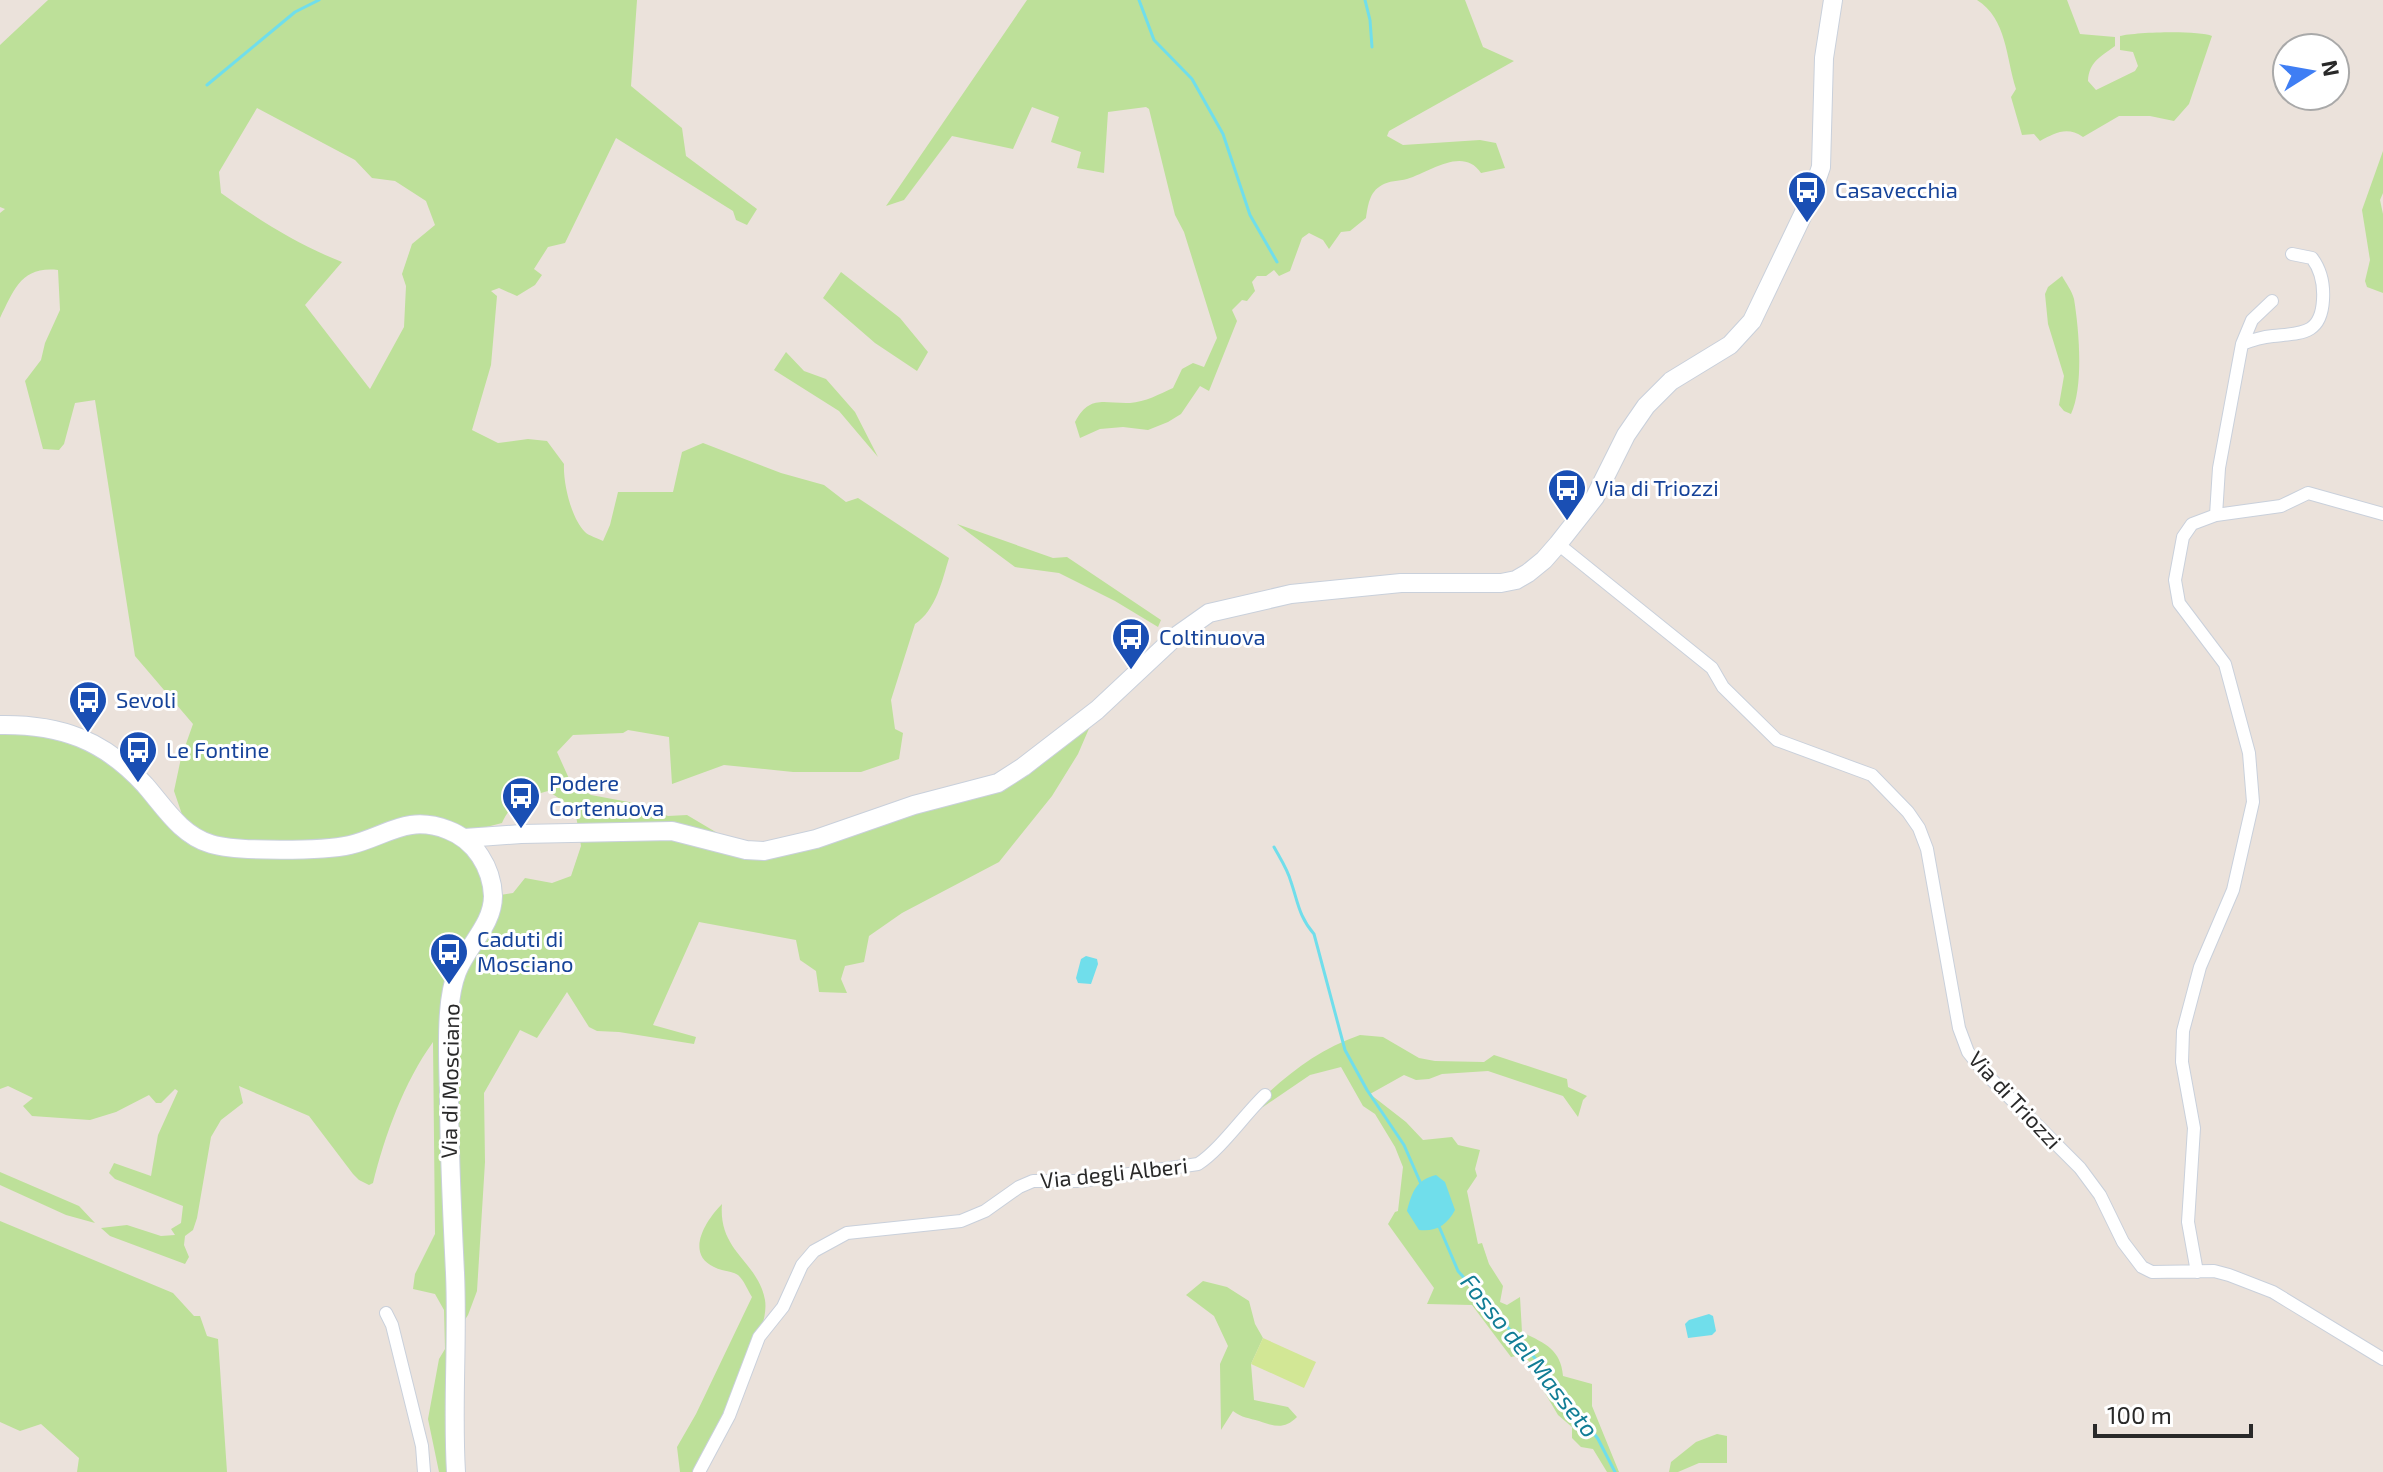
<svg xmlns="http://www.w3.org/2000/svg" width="2383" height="1472" viewBox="0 0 2383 1472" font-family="'Exo 2',sans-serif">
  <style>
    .green { fill: #bde099; fill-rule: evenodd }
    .pitch { fill: #d2e795 }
    .water { fill: #70deeb }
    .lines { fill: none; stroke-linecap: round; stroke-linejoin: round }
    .stream { stroke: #70deeb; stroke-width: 3 }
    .street-casing { stroke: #c9d0db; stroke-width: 14 }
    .secondary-casing { stroke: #c9d0db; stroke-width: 20 }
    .street { stroke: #fff; stroke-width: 12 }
    .secondary { stroke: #fff; stroke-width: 18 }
    .labels { text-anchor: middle; stroke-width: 6; stroke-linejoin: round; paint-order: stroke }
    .transit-label { font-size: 22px; fill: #164399; stroke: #fff; text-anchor: start }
    .street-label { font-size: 22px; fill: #292929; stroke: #fff }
    .water-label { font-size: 24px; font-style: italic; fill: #117d95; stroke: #fff }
  </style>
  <rect width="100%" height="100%" fill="#ebe2db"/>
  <path class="green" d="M 48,0 L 637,0 L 631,86 L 682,128 L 686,156 L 757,209 L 747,225 L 736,220 L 733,211 L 616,138 L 565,243 L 548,247 L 534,269 L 542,275 L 535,285 L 517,296 L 499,288 L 491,291 L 497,296 L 491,365 L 472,430 L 498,443 L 528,439 L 547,441 L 564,464 C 563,483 571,518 585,532 C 589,536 598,538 603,541 L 610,525 L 618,492 L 673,492 L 682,452 L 703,443 L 781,473 L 824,485 L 846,502 L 858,498 L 949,558 C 942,581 936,610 915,624 L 891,700 L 895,729 L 903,733 L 899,759 L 861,772 L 793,772 L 724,765 L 672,784 L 669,737 L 628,730 L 623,733 L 573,735 L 557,752 L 571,783 L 591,795 L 634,803 L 668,816 L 687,815 L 746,850 L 972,792 L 1097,710 L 1078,754 L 1052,796 L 999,862 L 902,913 L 869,936 L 864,962 L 845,966 L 841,979 L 847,993 L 819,992 L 816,971 L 800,960 L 796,940 L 699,922 L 653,1025 L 696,1037 L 694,1044 L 619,1032 L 597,1031 L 589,1027 L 567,992 L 537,1038 L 520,1030 L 484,1093 L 485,1162 L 477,1291 L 468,1315 L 455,1335 L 456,1472 L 439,1472 L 428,1419 L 439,1359 L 445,1349 L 444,1310 L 435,1294 L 413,1289 L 415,1274 L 435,1234 L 433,1042 C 404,1082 385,1135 373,1183 L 369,1185 L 359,1180 L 353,1174 L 309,1116 L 239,1086 L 243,1103 L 221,1120 L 211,1137 L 197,1218 L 193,1230 L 185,1236 L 184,1245 L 189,1257 L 185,1264 L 110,1236 L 101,1228 L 127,1225 L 161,1236 L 175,1235 L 171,1229 L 181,1223 L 183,1206 L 115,1179 L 109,1173 L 114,1163 L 151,1176 L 158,1135 L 178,1091 L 175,1089 L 161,1103 L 156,1103 L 149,1095 L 116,1112 L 90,1120 L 32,1116 L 23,1106 L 33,1098 L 8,1086 L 0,1089 L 0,725 L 78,737 L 188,832 L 174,791 L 181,758 L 193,724 L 135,656 L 95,400 L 75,403 L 64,444 L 59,450 L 43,449 L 25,381 L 41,360 L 45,343 L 60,310 L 58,270 C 21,266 14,290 0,318 L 0,213 L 5,209 L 0,207 L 0,45 ZM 257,108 L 355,160 L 372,178 L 395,181 L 426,201 L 435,225 L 412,244 L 402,274 L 406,286 L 404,327 L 370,389 L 305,305 L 342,262 C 298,245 259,220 221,193 L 219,172 ZM 548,791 L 575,809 L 581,846 L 571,876 L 552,883 L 525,878 L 513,893 L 493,896 L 463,833 L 502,823 C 511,802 527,797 548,791 Z
    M 1027,0 L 1465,0 L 1483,47 L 1514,61 L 1389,131 L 1387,136 L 1403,145 L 1480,140 L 1496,143 L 1505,168 L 1481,173 C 1463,146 1430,172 1407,179 C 1399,181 1388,181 1382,185 C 1369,192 1368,206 1366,218 L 1350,231 L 1341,232 L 1329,249 L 1323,240 L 1309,233 L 1302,238 L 1290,271 L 1279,276 L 1274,270 L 1266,276 L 1257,276 L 1252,282 L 1255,291 L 1247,301 L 1242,300 L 1232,310 L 1237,321 L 1209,391 L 1200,386 L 1181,414 L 1168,422 L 1148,430 L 1123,427 L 1100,429 L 1080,438 L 1075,422 C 1090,394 1104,404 1130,403 C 1145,402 1160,394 1173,388 L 1182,369 L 1193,363 L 1204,367 L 1217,338 L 1184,232 L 1175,215 L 1149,109 L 1146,107 L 1108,112 L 1104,173 L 1077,168 L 1081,152 L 1051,142 L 1059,117 L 1032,107 L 1013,149 L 952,136 L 904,200 L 886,206 Z
    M 1977,0 L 2067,0 L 2080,34 L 2115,37 L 2115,46 C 2100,57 2089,62 2088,81 L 2096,90 L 2135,71 L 2138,66 L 2133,52 L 2120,50 L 2120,36 C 2135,32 2199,30 2212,36 L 2189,104 L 2174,121 L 2150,116 L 2119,116 L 2083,137 C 2067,126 2055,133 2040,141 L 2034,134 L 2022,135 L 2011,97 L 2016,89 C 2006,58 2007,19 1977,0 Z
    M 2383,151 L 2383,193 L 2380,200 L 2383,214 L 2383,293 L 2367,287 L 2365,281 L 2370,260 L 2362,210 Z
    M 841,272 L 900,318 L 928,352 L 917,371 L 875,343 L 823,298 Z
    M 2062,276 C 2066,283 2072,291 2074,299 C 2079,329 2084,386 2071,414 L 2064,411 L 2059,405 L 2064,376 L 2048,324 L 2045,294 L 2048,287 Z
    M 786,352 L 804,371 L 826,379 L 855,412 L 878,457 L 839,411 L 774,370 Z
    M 957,524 L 1053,558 L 1067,557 L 1161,620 L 1158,627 L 1115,601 L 1059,573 L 1015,567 Z
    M 1360,1035 L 1383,1037 L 1419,1058 L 1435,1061 L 1484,1062 L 1494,1055 L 1567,1079 L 1568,1087 L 1587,1096 L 1583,1100 L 1578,1117 L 1563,1096 L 1488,1071 L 1442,1074 L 1429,1079 L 1416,1080 L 1404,1075 L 1370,1094 L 1406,1122 L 1423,1140 L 1452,1137 L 1458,1145 L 1480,1150 L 1475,1169 L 1477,1176 L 1467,1191 L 1478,1244 L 1482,1243 L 1489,1264 L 1503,1286 L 1500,1302 L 1507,1305 L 1520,1297 L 1522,1332 C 1544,1343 1561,1349 1563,1376 L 1592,1384 L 1592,1406 L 1619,1472 L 1607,1472 L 1593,1449 L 1581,1447 L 1572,1438 L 1572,1427 L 1558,1415 L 1542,1388 C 1546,1374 1532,1364 1522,1355 L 1511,1357 L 1472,1305 L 1427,1304 L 1434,1288 L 1388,1224 L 1395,1212 L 1398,1211 L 1403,1167 L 1395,1147 L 1375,1114 L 1363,1106 L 1341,1067 L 1310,1075 L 1263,1107 L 1251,1109 C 1284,1077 1316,1050 1360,1035 Z
    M 0,1172 L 79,1206 L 95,1223 L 66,1215 L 0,1185 Z
    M 722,1204 C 718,1252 758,1261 765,1300 C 767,1313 762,1325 759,1337 L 699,1472 L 680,1472 L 677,1447 L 696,1414 L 752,1297 C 748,1291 744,1280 738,1275 C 732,1271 721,1271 714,1267 C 684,1253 707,1219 722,1204 Z
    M 0,1221 L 173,1293 L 194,1316 L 200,1316 L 207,1336 L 218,1339 L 227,1472 L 77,1472 L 79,1458 L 41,1424 L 20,1431 L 0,1422 Z
    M 1203,1281 L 1227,1287 L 1249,1301 L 1255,1324 L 1263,1338 L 1251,1364 L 1254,1400 L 1288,1407 L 1297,1417 C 1284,1430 1274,1426 1259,1421 C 1249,1418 1242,1418 1233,1411 L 1221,1430 L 1220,1364 L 1228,1346 L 1214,1316 L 1186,1295 Z
    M 1717,1434 L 1727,1436 L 1727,1463 L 1699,1463 L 1678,1472 L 1669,1472 L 1671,1462 L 1696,1442 Z"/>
  <path class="pitch" d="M 1263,1338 L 1316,1362 L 1304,1388 L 1251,1364 Z"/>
  <path class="water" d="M 1086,956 L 1097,959 L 1098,964 L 1091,984 L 1078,983 L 1076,978 L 1081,959 Z
    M 1436,1175 L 1445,1182 L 1455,1210 C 1447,1225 1436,1232 1419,1230 L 1407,1211 C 1412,1192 1416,1180 1436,1175 Z
    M 1709,1314 L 1713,1316 L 1716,1331 L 1712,1335 L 1688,1338 L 1685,1324 L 1689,1320 Z"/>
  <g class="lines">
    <path class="stream" d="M 1139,0 L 1154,40 L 1192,79 L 1223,134 L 1250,215 L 1277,262
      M 1365,0 L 1370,20 L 1372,47
      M 207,85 L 295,12 L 319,0
      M 1274,847 C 1280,858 1288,870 1291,882 C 1298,902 1299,917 1314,934 L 1345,1050 L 1367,1090 L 1404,1145 L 1421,1184
      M 1438,1224 L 1458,1271 L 1555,1381 L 1598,1439 L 1615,1472"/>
    <defs>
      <path id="street" d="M 2242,344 C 2252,340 2263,337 2273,336 C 2301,333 2321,335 2323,300 C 2324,285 2321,270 2312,258 L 2292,254
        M 2216,515 L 2219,468 L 2242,344 L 2252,320 L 2272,301
        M 1558,544 L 1712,668 L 1723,687 L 1777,740 L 1872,775 L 1908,812 L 1919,828 L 1927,849 L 1959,1028 L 1968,1052 L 1984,1072 L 2080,1168 L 2100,1195 L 2123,1242 L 2142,1267 L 2152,1272 L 2214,1271 L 2229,1275 L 2273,1292 L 2383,1359
        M 2197,1272 L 2188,1222 L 2194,1128 L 2182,1062 L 2183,1031 L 2200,967 L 2233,890 L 2253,802 L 2249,753 L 2225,664 L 2179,603 L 2175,580 L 2183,537 L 2192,524 L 2216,515 L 2281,506 L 2308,493 L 2383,514
        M 386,1313 L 392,1325 L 422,1446 L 424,1472
        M 699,1472 L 729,1416 L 759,1337 L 783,1307 L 802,1265 L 814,1251 L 847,1233 L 961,1221 L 985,1211 L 1019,1187 L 1033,1181 L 1081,1181 L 1198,1164 C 1221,1149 1244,1115 1265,1095"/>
      <path id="secondary" d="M 0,725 C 60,724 104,740 145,785 C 165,808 181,835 211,844 C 237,852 324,851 350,845 C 387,836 407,814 448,830 C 475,840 492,868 493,896 C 493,925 467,946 457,972 C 452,985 450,999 449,1013 C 447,1039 448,1065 449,1091 C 449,1152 452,1212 455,1273 C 458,1339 452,1406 456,1472
        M 465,838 L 521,834 L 672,831 L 746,850 L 764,851 L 816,839 L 914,805 L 998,783 L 1023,767 L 1097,710 L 1175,637 L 1209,613 L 1291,594 L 1401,583 L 1501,583 L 1516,580 L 1528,573 L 1544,560 L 1558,544 L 1595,497 L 1626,435 L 1646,406 L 1671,381 L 1730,345 L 1752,321 L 1809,202 L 1821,167 L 1824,58 L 1833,0"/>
    </defs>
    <use href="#street" class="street-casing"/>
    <use href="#secondary" class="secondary-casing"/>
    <use href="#street" class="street"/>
    <use href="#secondary" class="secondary"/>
  </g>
  <defs>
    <symbol id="bus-pin" viewBox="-11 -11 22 30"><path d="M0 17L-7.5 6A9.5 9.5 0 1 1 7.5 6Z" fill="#1a4fb4" stroke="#fff"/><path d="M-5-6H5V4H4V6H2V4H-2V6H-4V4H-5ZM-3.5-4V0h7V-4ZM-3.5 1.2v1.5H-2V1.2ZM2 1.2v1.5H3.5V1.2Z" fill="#fff"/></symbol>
  </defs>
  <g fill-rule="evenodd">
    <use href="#bus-pin" x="1785" y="168" width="44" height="60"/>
    <use href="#bus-pin" x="1545" y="466" width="44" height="60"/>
    <use href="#bus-pin" x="1109" y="615" width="44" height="60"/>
    <use href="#bus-pin" x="66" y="678" width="44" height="60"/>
    <use href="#bus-pin" x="116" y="728" width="44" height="60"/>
    <use href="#bus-pin" x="499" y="774" width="44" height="60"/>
    <use href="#bus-pin" x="427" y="930" width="44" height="60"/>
  </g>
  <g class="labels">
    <g class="transit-label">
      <text x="1835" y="198">Casavecchia</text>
      <text x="1595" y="496">Via di Triozzi</text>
      <text x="1159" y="645">Coltinuova</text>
      <text x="116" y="708">Sevoli</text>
      <text x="166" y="758">Le Fontine</text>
      <text x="549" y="791">Podere<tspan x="549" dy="25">Cortenuova</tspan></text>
      <text x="477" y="947">Caduti di<tspan x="477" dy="25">Mosciano</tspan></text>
    </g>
    <g class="street-label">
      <text transform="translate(450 1081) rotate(-89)" y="8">Via di Mosciano</text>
      <text transform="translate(2015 1100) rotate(47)" y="8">Via di Triozzi</text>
      <text transform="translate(1114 1173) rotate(-6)" y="8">Via degli Alberi</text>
    </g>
    <g class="water-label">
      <text transform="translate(1529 1356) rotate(51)" y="8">Fosso del Masseto</text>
    </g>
  </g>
  <g transform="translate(2311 72) rotate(79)"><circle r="38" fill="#ffffff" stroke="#a9a9a9" stroke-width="2"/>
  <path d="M0-6L14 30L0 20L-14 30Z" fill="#3f7ef4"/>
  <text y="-12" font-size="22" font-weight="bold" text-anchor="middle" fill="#292929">N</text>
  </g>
  <path d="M2095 1424v12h156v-12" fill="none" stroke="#292929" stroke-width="4"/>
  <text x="2107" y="1424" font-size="24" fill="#292929" stroke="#ffffff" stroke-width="6" paint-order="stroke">100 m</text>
</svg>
